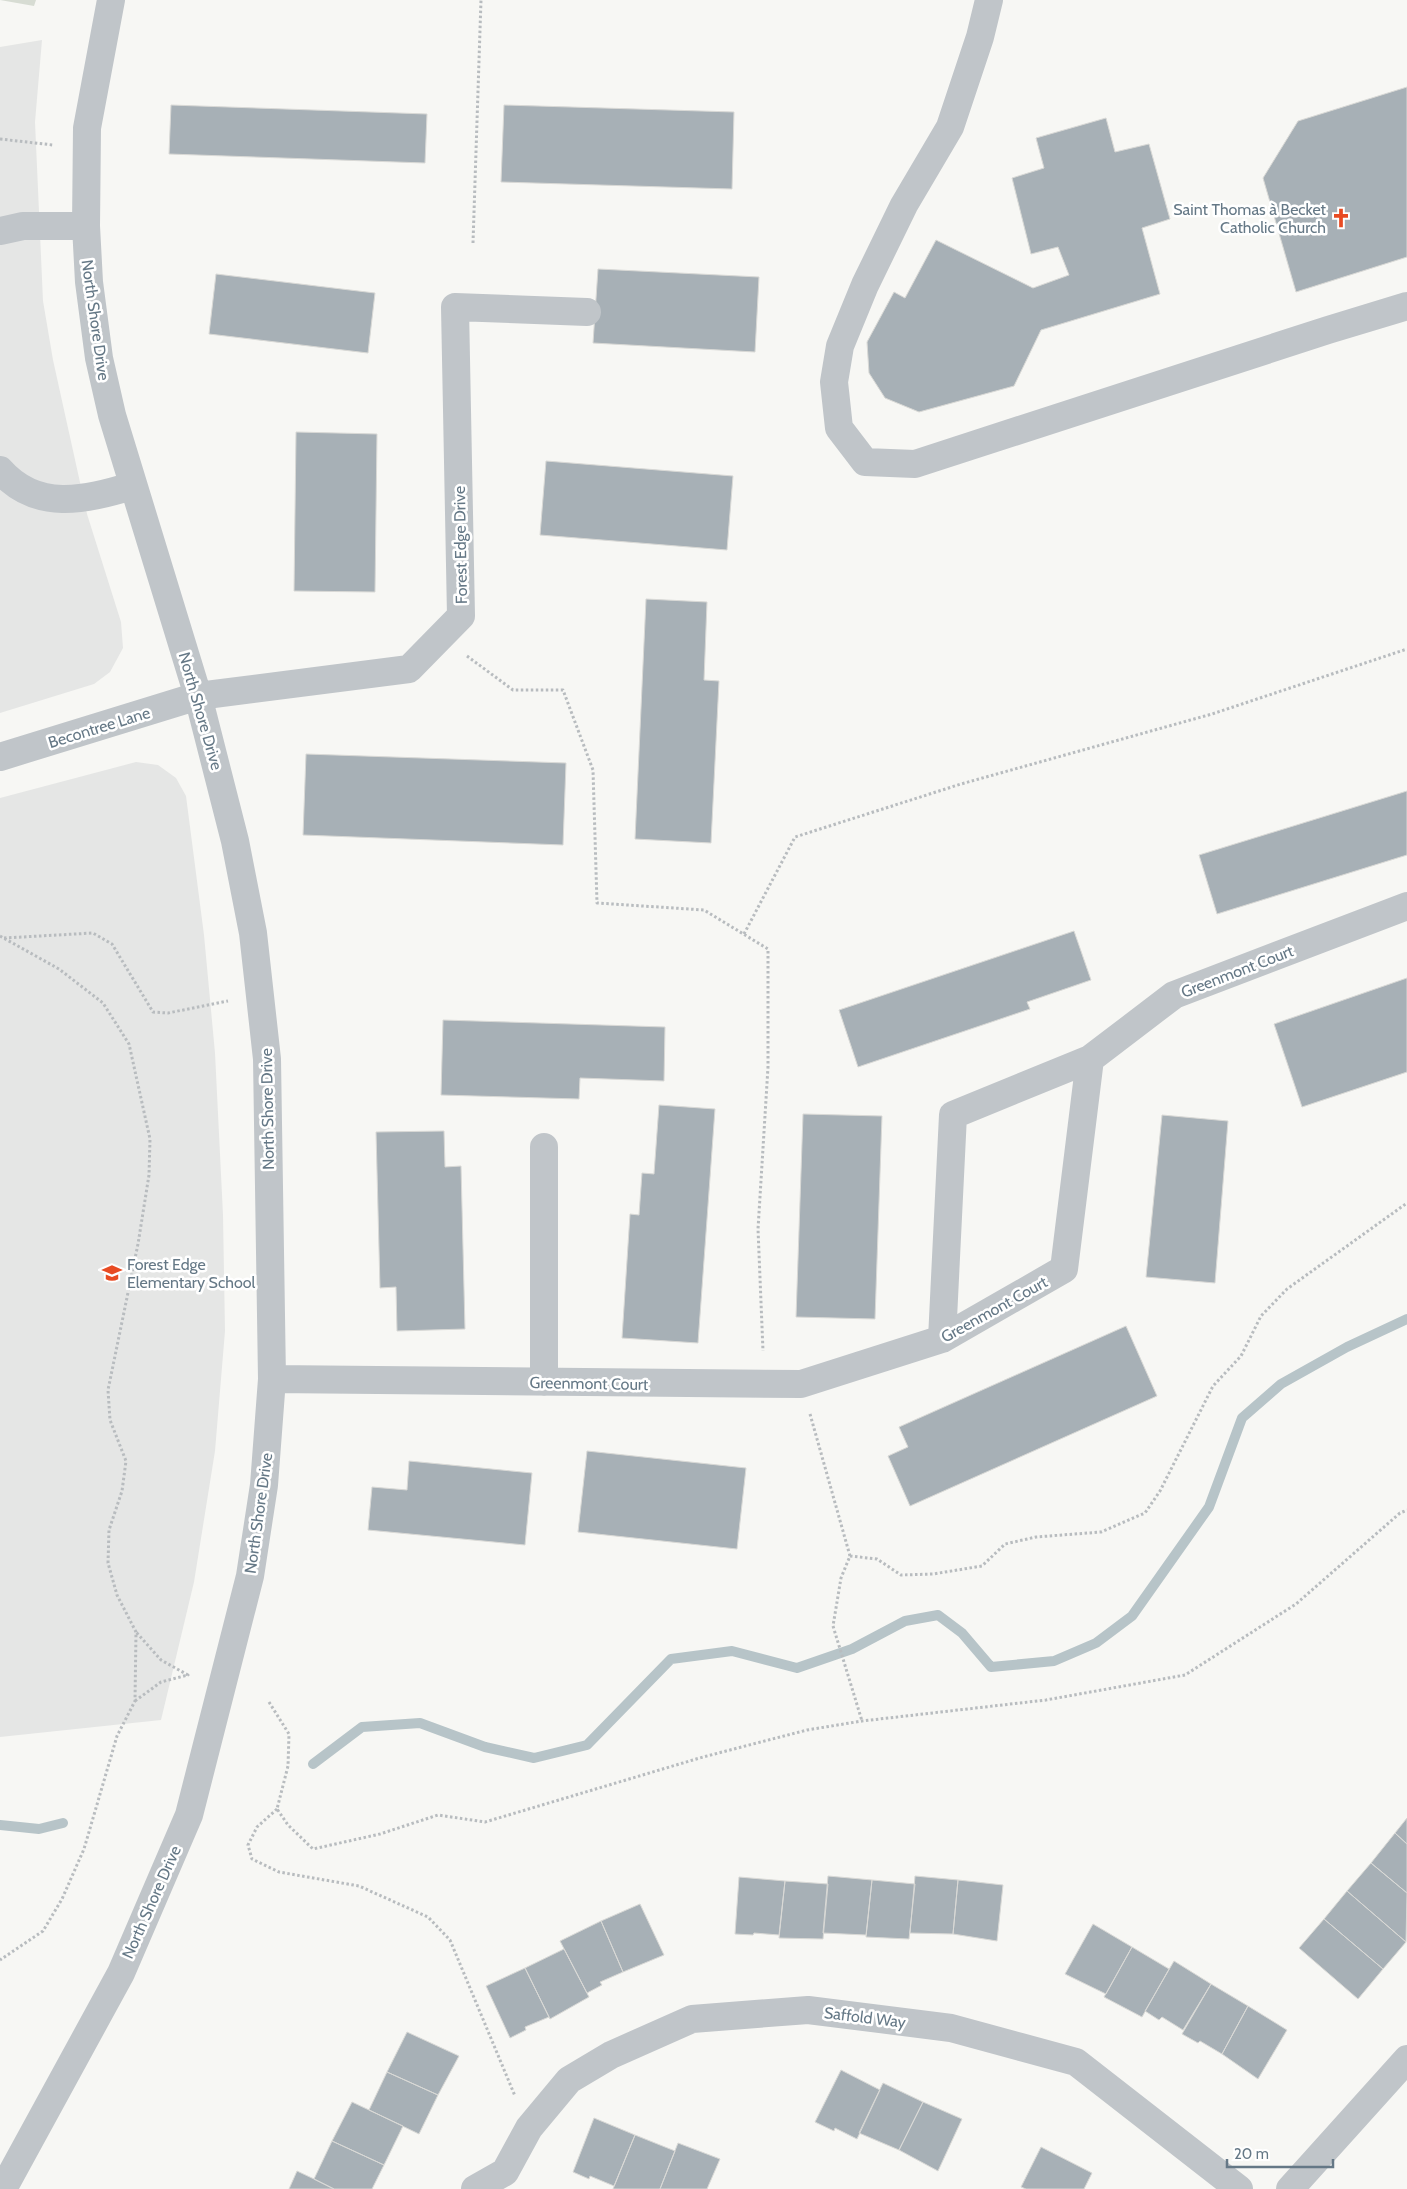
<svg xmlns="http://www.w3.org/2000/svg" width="1407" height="2189" viewBox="0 0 1407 2189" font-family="Cabin,sans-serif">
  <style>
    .built { fill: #e5e6e5 }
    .green { fill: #d7dcd3 }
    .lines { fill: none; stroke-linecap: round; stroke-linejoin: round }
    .stream { stroke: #b7c4c8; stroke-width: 10 }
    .building { fill: #a7b0b6; stroke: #d9d9d6 }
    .path { stroke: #b8bcbf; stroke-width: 3; stroke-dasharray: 2.5 2.5; stroke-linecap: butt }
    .minor { stroke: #c0c5c9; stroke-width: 28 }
    .labels { text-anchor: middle; stroke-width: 5; stroke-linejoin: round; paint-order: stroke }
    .poi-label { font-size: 16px; fill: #657886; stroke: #fff; text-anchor: end }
    .street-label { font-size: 16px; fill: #657886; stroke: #fff }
  </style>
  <rect width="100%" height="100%" fill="#f7f7f4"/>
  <path class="built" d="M 42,40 L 35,122 L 43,301 L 53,360 L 87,514 L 121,622 L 123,648 L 110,672 L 94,684 L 0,713 L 0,47 Z
    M 136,762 L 158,765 L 176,778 L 186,796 L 204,935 L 215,1053 L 223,1215 L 225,1331 L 215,1451 L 194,1582 L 161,1720 L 0,1737 L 0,798 Z"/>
  <path class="green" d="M 0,0 L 36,0 L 34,6 Z"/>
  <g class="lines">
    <path class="stream" d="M 313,1764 L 362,1727 L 420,1723 L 485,1747 L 534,1758 L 587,1745 L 671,1659 L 732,1651 L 797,1668 L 852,1649 L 905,1621 L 938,1615 L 962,1633 L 991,1667 L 1054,1661 L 1096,1643 L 1132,1616 L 1209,1507 L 1242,1418 L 1281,1384 L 1347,1347 L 1407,1319
      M 0,1825 L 39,1829 L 63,1823"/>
  </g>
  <path class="building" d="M 1407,87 L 1407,257 L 1296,292 L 1263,178 L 1298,121 Z
    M 171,105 L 427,114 L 425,163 L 169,154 Z
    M 504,105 L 734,112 L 732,189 L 501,182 Z
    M 1106,118 L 1115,152 L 1149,144 L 1170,219 L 1142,228 L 1160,294 L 1041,330 L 1014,386 L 919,412 L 885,398 L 869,373 L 867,342 L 894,292 L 905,298 L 936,240 L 1033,288 L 1069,275 L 1058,247 L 1031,254 L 1012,178 L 1044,168 L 1036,138 Z
    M 598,269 L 759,277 L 755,352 L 593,343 Z
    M 216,274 L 375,293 L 368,353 L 209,334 Z
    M 296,432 L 377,434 L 375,592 L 294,591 Z
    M 546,461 L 733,476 L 727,550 L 540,535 Z
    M 646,599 L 707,602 L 704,680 L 719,681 L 711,843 L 635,839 Z
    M 306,754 L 566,763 L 563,845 L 303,835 Z
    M 1407,791 L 1407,855 L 1217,914 L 1199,855 Z
    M 1074,931 L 1091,980 L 1027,1002 L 1030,1009 L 858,1067 L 839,1010 Z
    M 1407,978 L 1407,1072 L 1302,1107 L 1274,1024 Z
    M 443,1020 L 665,1027 L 664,1081 L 580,1078 L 579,1099 L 441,1095 Z
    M 659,1105 L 715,1109 L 698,1343 L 622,1338 L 630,1214 L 639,1215 L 642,1173 L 654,1174 Z
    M 803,1114 L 882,1116 L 875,1319 L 796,1317 Z
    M 1162,1115 L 1228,1121 L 1215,1283 L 1146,1277 Z
    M 444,1131 L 445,1167 L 461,1166 L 465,1329 L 397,1331 L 396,1287 L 380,1288 L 376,1132 Z
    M 1126,1326 L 1157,1396 L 910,1506 L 888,1456 L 908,1447 L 899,1427 Z
    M 587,1451 L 746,1468 L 737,1549 L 578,1532 Z
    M 409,1461 L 532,1473 L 525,1545 L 368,1530 L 372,1487 L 407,1490 Z
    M 1407,1818 L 1407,1844 L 1395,1833 Z
    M 1395,1833 L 1407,1844 L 1407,1893 L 1371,1863 Z
    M 1371,1863 L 1407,1893 L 1406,1942 L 1347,1891 Z
    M 828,1876 L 872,1880 L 866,1935 L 823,1933 Z
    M 915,1876 L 958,1880 L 953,1934 L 910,1933 Z
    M 739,1877 L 785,1881 L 779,1935 L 754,1933 L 753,1935 L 735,1934 Z
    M 872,1880 L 915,1884 L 909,1939 L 866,1937 Z
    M 958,1880 L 1003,1885 L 997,1941 L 953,1934 Z
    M 785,1881 L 828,1884 L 823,1939 L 779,1938 Z
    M 1347,1891 L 1406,1942 L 1383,1969 L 1324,1919 Z
    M 640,1904 L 664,1955 L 623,1972 L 601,1921 Z
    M 1324,1919 L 1383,1969 L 1358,1999 L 1299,1948 Z
    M 601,1921 L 623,1972 L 600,1982 L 602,1985 L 587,1993 L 560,1941 Z
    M 1093,1924 L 1132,1947 L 1106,1994 L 1065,1974 Z
    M 1132,1947 L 1169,1969 L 1142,2017 L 1104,1997 Z
    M 564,1949 L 589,1997 L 550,2019 L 525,1968 Z
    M 1174,1961 L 1211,1984 L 1183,2030 L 1162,2017 L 1159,2020 L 1145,2011 Z
    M 525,1968 L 549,2017 L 525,2027 L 526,2030 L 510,2038 L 486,1986 Z
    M 1211,1984 L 1248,2006 L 1222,2054 L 1200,2041 L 1198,2043 L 1182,2034 Z
    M 1248,2006 L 1287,2030 L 1258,2079 L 1222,2054 Z
    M 407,2032 L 459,2056 L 438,2095 L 387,2072 Z
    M 841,2070 L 880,2090 L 857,2139 L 835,2128 L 834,2131 L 815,2122 Z
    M 387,2072 L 438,2095 L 419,2134 L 369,2110 Z
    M 883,2083 L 923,2102 L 899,2150 L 859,2133 Z
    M 352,2102 L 403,2126 L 384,2165 L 332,2141 Z
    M 923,2102 L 962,2119 L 938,2171 L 899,2150 Z
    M 594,2118 L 635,2135 L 614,2186 L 590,2176 L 589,2179 L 573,2172 Z
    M 635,2135 L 675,2151 L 660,2189 L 613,2189 Z
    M 332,2141 L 384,2165 L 372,2189 L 334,2189 L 314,2179 Z
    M 678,2143 L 720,2159 L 707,2189 L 660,2189 Z
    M 1041,2147 L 1092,2173 L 1084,2189 L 1026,2189 L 1021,2187 Z
    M 297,2171 L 314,2179 L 334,2189 L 289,2189 Z"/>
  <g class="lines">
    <path class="path" d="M 0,139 L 53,145
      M 473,243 L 481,0
      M 467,656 L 513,690 L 563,690 L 593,770 L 597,903 L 704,910 L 768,949 L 768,1067 L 758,1229 L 763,1351
      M 744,934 L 795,837 L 961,784 L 1212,714 L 1407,649
      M 0,936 L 59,969 L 103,1003 L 129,1044 L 150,1139 L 149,1175 L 138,1244 L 108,1390 L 110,1420 L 126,1461 L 122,1491 L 109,1530 L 108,1563 L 117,1595 L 136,1632 L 135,1701 L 117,1736 L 84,1849 L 62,1899 L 43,1931 L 0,1960
      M 4,938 L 93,933 L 112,944 L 153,1012 L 168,1013 L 228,1001
      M 810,1414 L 850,1556 L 841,1578 L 833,1626 L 862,1721
      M 850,1556 L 877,1559 L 901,1575 L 933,1574 L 982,1566 L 1005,1544 L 1036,1537 L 1101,1532 L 1145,1513 L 1160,1491 L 1213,1386 L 1241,1356 L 1261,1316 L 1287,1289 L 1407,1203
      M 135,1701 L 161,1682 L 188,1675 L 161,1660 L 136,1632
      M 269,1702 L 289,1734 L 288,1766 L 277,1809 L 288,1825 L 313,1849 L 380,1834 L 438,1815 L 485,1822 L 703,1757 L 807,1730 L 862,1721 L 1046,1700 L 1185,1675 L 1296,1604 L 1400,1513 L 1407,1510
      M 277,1809 L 257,1827 L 248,1845 L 252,1859 L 279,1872 L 359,1886 L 428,1917 L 450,1940 L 515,2096"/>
    <path class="minor" d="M 989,0 L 980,37 L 950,127 L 904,205 L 865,285 L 840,346 L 834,382 L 839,428 L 865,462 L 915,464 L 1328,330 L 1407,306
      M 0,231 L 23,226 L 86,226
      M 0,470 C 37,512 85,500 132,486
      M 0,757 L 198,696 L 409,669 L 461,616 L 455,307 L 587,312
      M 942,1339 L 953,1115 L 1090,1059
      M 272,1379 L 801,1384 L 942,1339 L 1064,1269 L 1090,1059 L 1174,995 L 1407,906
      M 544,1382 L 544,1147
      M 3,2189 L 121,1973 L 189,1815 L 250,1576 L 264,1485 L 272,1379 L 267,1059 L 253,933 L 235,841 L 198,696 L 112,415 L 99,358 L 89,282 L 86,226 L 87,128 L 111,0
      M 475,2189 L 505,2172 L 529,2128 L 569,2080 L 611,2055 L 692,2019 L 808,2010 L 951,2028 L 1076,2062 L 1239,2189
      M 1290,2189 L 1407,2059"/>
  </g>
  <defs>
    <symbol id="church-bare" viewBox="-9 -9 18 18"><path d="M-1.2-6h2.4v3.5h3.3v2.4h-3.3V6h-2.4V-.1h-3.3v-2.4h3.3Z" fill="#e84b23" stroke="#fff" stroke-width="2.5" paint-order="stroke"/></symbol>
    <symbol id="school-bare" viewBox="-9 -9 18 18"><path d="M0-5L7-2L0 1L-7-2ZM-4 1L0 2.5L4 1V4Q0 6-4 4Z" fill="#e84b23" stroke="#fff" stroke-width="2.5" paint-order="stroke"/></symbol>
  </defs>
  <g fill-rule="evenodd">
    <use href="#church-bare" x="1327" y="204" width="28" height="28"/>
    <use href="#school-bare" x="98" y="1259" width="28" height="28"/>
  </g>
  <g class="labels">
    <g class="poi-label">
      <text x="1326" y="215">Saint Thomas à Becket<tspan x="1326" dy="18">Catholic Church</tspan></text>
      <text x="127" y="1270" text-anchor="start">Forest Edge<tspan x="127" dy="18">Elementary School</tspan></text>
    </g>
    <g class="street-label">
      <text transform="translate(96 320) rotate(82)" y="6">North Shore Drive</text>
      <text transform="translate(460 545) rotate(-91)" y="6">Forest Edge Drive</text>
      <text transform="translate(201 711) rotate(74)" y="6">North Shore Drive</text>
      <text transform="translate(99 727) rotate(-17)" y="6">Becontree Lane</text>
      <text transform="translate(1237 971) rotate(-21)" y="6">Greenmont Court</text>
      <text transform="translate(267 1109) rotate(-91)" y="6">North Shore Drive</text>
      <text transform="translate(994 1309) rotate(-29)" y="6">Greenmont Court</text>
      <text transform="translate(589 1383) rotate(1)" y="6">Greenmont Court</text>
      <text transform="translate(258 1513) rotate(-82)" y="6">North Shore Drive</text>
      <text transform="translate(151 1902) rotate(-66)" y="6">North Shore Drive</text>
      <text transform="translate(865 2017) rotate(7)" y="6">Saffold Way</text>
    </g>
  </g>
  <path d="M1227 2159v8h106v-8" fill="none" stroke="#657886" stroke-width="2.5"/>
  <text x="1234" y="2159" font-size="15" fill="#657886" stroke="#ffffff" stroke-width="4" paint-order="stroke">20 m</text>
</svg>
